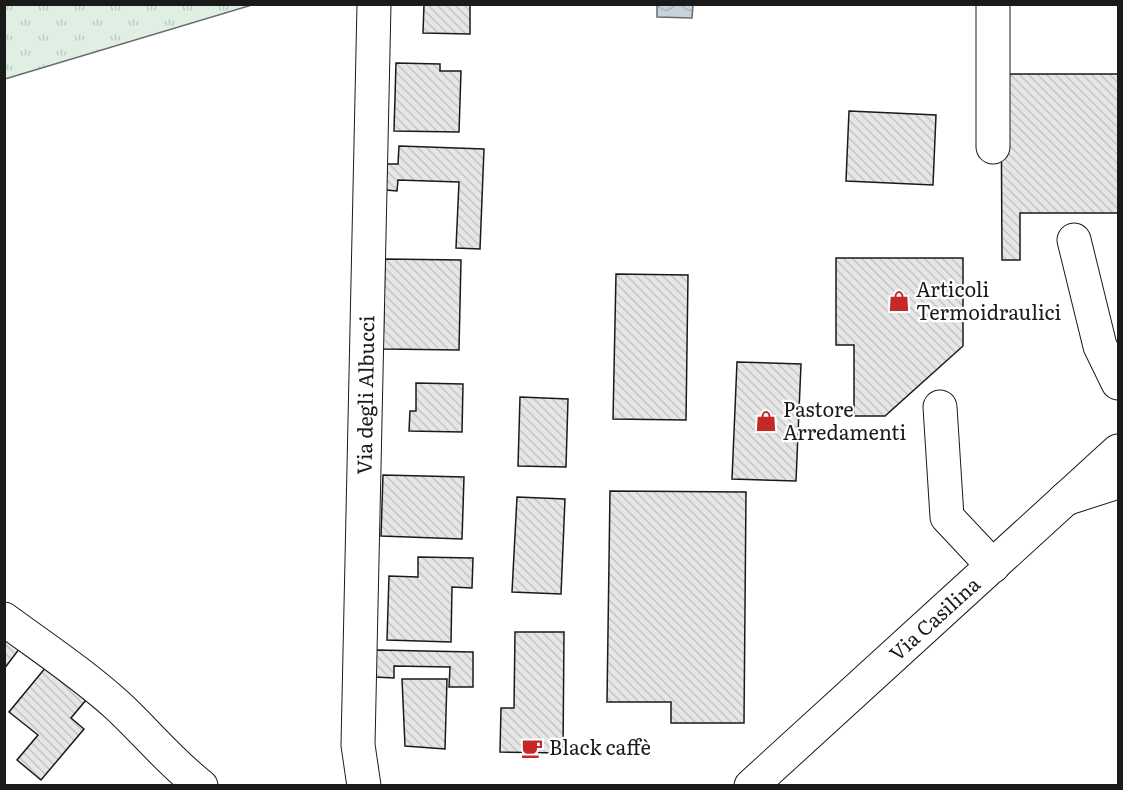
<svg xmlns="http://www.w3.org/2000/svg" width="1123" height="790" viewBox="0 0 1123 790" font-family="Literata,serif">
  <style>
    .grass { fill: url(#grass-tufts); stroke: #6a6a6a; stroke-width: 1.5 }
    .water { fill: url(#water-waves); stroke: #6a6a6a; stroke-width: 1.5 }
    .building { fill: url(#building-back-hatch); stroke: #1a1a1a; stroke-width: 1.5 }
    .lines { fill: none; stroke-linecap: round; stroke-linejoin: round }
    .minor-casing { stroke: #1a1a1a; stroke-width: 35 }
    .major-casing { stroke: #1a1a1a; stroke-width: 35 }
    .minor { stroke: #fff; stroke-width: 33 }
    .major { stroke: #fff; stroke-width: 33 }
    .labels { text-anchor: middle; stroke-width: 4.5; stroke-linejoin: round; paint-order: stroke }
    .poi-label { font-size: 20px; fill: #1a1a1a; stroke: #fff; text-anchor: start }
    .street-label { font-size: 20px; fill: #1a1a1a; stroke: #fff }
  </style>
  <defs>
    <pattern id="grass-tufts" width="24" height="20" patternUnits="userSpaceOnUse" patternTransform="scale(1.5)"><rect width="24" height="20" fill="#e0efe3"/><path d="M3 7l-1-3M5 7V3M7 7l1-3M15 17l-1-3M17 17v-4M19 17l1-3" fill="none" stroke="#c0ccc2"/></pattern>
    <pattern id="water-waves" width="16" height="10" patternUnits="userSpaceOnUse" patternTransform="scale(1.5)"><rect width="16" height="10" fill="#c6d2dc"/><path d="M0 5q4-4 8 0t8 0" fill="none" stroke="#aab4bc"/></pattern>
    <pattern id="building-back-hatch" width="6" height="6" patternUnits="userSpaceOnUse" patternTransform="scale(1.5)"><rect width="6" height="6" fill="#e6e6e6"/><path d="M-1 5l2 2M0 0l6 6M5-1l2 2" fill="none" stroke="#c5c5c5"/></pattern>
  </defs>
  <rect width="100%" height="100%" fill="#fff"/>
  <path class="grass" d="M 5,4 L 252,4 L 252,5 L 5,79 Z"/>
  <path class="water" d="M 657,5 L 693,5 L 692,18 L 657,17 Z"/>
  <path class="building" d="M 424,4 L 470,4 L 470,34 L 423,33 Z
    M 396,63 L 440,64 L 440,71 L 461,71 L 459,132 L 394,131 Z
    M 1001,74 L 1118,74 L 1118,213 L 1020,213 L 1020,260 L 1002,260 Z
    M 849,111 L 936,115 L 933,185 L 846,181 Z
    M 399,146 L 484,149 L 480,249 L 456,248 L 459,182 L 398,180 L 397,191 L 386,190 L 387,164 L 398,164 Z
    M 836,258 L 963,258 L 963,346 L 885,416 L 854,416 L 854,345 L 836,345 Z
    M 385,259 L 461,260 L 459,350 L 383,349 Z
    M 616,274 L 688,275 L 686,420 L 613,419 Z
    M 737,362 L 801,364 L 796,481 L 732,479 Z
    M 416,383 L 463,384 L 462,432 L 409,431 L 410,411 L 416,411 Z
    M 520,397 L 568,399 L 566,467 L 518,466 Z
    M 383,475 L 464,477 L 462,539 L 381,536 Z
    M 610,491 L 746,492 L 744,723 L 671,723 L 671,702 L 607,702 Z
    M 517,497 L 565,499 L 561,594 L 512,592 Z
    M 418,557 L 473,558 L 472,588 L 452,587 L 451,642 L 387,640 L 389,576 L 418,577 Z
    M 4,630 L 23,644 L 4,669 Z
    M 515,632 L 564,632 L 563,753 L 500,752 L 501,708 L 514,708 Z
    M 376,650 L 473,652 L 473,687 L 449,687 L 450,667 L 394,666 L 394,678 L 375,677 Z
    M 46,667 L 86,700 L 71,718 L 84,729 L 41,780 L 17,760 L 38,735 L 9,712 Z
    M 402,679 L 447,679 L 445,749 L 405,746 Z"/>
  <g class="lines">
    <defs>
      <path id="minor" d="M 993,4 L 993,147
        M 1074,240 L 1100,346 L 1118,383
        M 940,407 L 947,517 L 993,566
        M 1065,499 L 1118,482
        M 4,619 C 42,647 83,674 118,706 C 146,732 170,762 201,786
        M 364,786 L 358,745 L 374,4"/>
      <path id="major" d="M 751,786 L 1118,451"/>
    </defs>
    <use href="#minor" class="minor-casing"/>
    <use href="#major" class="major-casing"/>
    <use href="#minor" class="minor"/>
    <use href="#major" class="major"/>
  </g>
  <defs>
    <symbol id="shop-bare" viewBox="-9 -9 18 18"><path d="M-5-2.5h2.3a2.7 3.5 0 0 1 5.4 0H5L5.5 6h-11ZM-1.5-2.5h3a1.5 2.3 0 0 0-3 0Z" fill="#c62828" stroke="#fff" stroke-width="2.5" paint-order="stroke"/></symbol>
    <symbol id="cafe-bare" viewBox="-9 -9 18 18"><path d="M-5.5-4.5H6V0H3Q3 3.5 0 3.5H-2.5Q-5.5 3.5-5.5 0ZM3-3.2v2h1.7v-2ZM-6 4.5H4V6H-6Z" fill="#c62828" stroke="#fff" stroke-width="2.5" paint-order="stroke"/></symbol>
  </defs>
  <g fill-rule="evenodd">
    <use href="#shop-bare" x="884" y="286" width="30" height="30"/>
    <use href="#shop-bare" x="751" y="406" width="30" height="30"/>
    <use href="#cafe-bare" x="517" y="733" width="30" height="30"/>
  </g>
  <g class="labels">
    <g class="poi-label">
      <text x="916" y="297">Articoli<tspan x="916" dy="23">Termoidraulici</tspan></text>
      <text x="783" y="417">Pastore<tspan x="783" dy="23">Arredamenti</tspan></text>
      <text x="549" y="755">Black caffè</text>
    </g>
    <g class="street-label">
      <text transform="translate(366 395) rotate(-89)" y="7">Via degli Albucci</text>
      <text transform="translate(935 619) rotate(-42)" y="7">Via Casilina</text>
    </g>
  </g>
  <rect width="1123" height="790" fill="none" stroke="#1a1a1a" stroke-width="12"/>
</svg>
